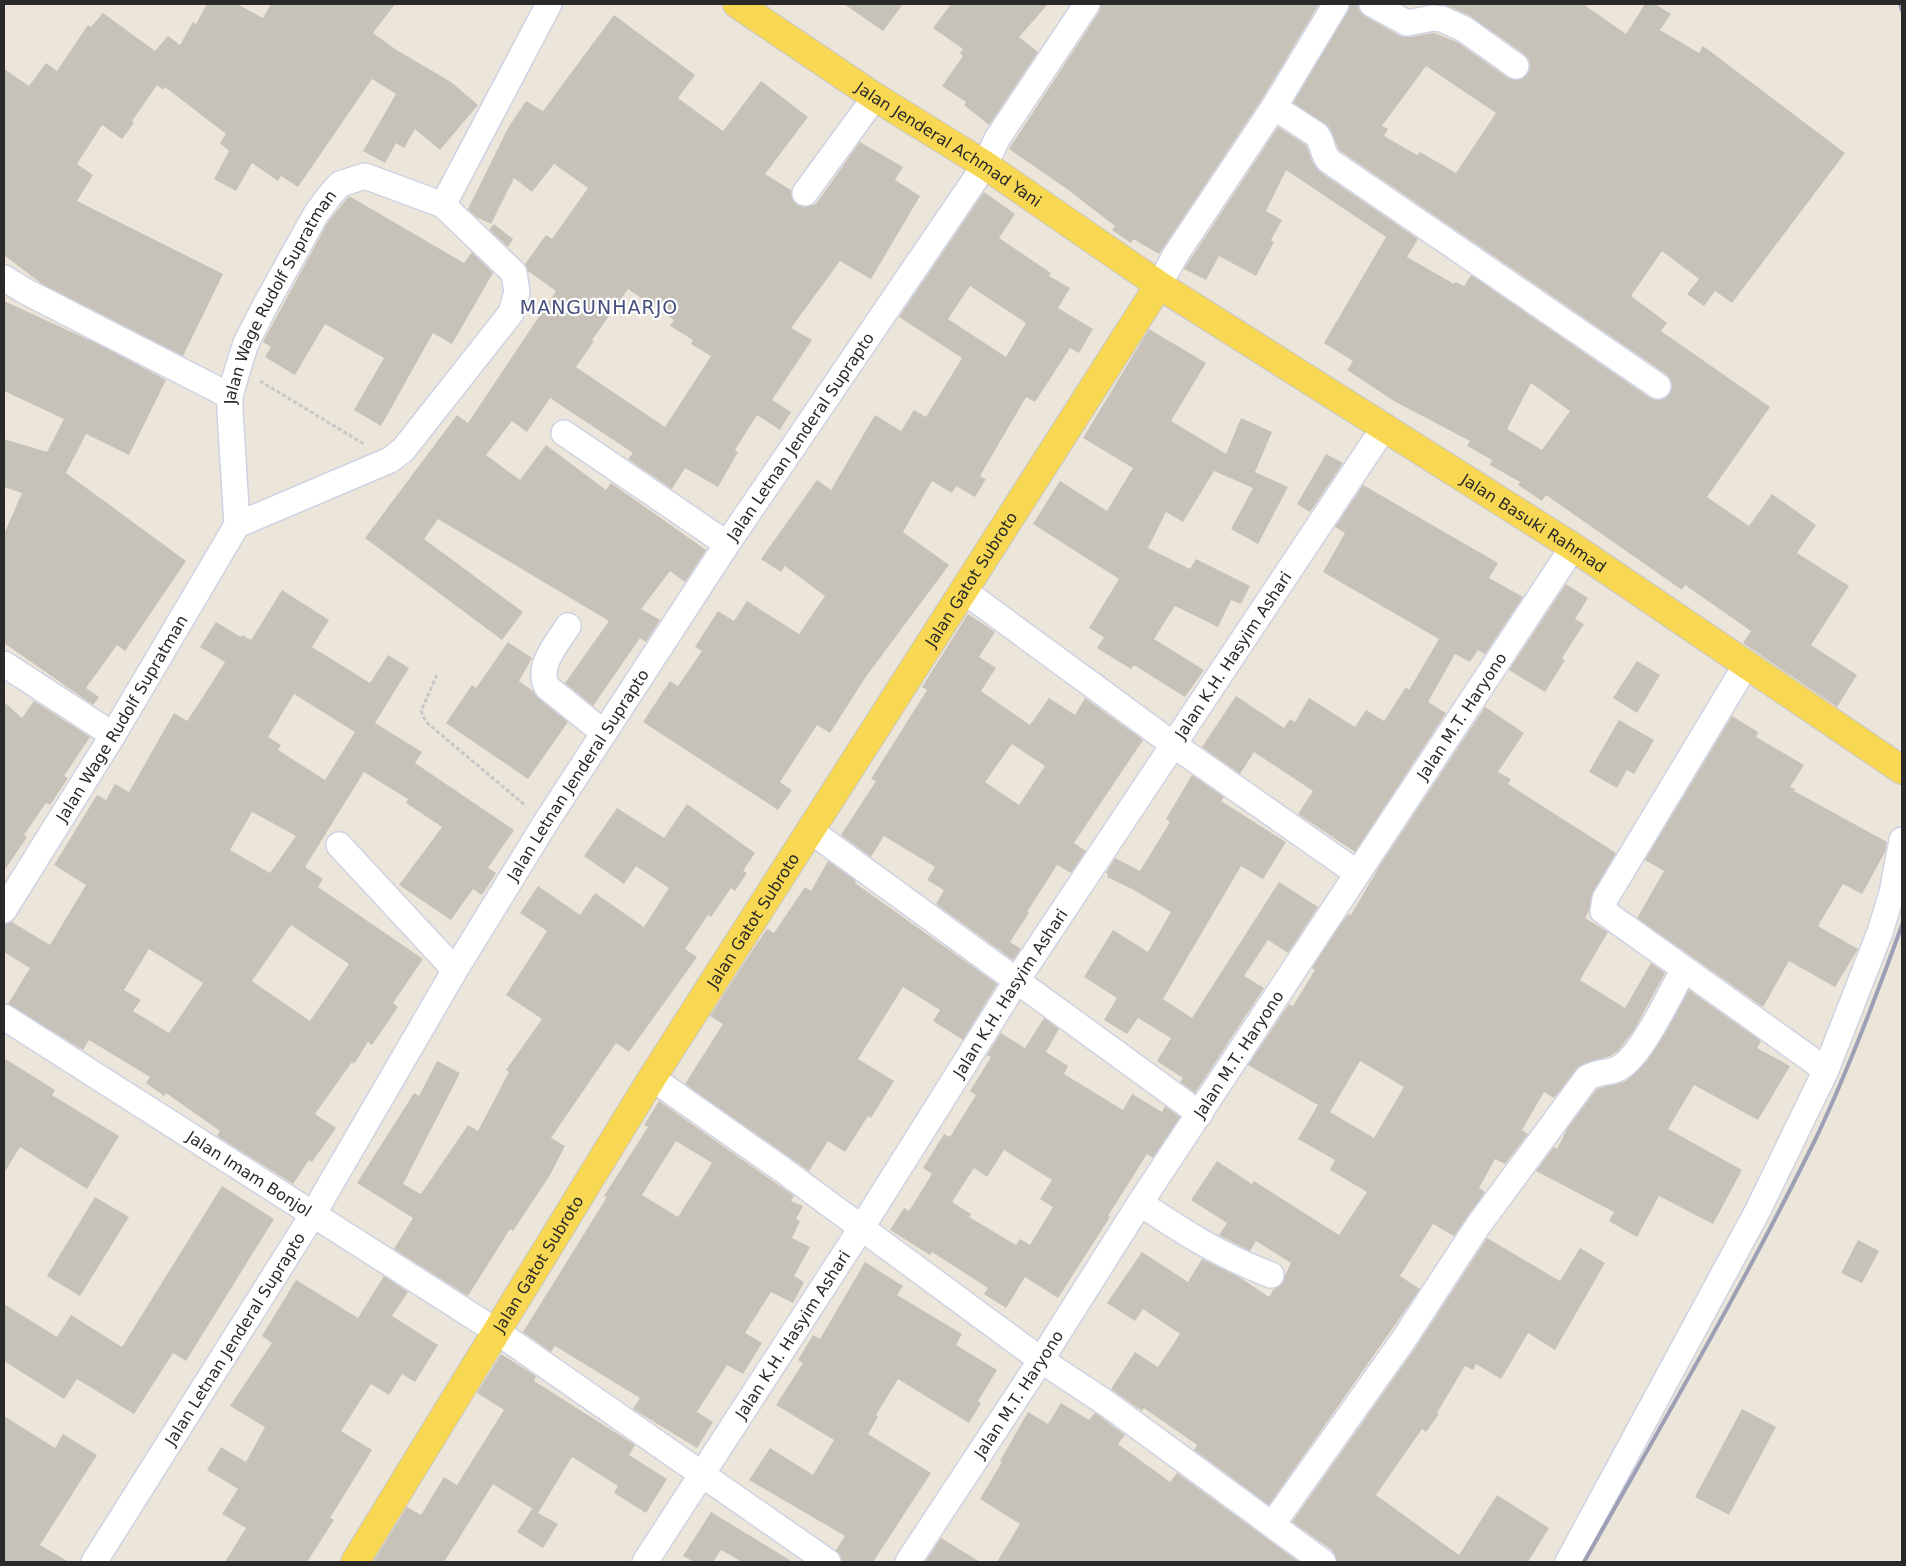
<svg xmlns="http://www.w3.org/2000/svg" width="1906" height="1566" viewBox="0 0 1906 1566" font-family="'DejaVu Sans',sans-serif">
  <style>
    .building { fill: #c7c2b9; fill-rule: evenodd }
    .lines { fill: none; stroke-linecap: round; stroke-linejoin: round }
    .minor-casing { stroke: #cfd2e3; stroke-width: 28 }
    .major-casing { stroke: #c7c7c7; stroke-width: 30 }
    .path { stroke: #c7c7c7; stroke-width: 3; stroke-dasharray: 4 2.5; stroke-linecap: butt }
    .minor { stroke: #fff; stroke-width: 25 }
    .major { stroke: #f8d752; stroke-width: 28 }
    .rail { stroke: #9c9fb5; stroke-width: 4 }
    .labels { text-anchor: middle; stroke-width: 4.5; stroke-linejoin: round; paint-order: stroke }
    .street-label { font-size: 16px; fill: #292929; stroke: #fff }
    .quarter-label { font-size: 19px; letter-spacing: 1px; fill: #474f7c; stroke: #fff }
  </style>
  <rect width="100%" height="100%" fill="#ece5d9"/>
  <path class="building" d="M 207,4 L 237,4 L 263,18 L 271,4 L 395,4 L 373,33 L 395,49 L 451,82 L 478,105 L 440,150 L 415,129 L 404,148 L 396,143 L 385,163 L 363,151 L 396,94 L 372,79 L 298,187 L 281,176 L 278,181 L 252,163 L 236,191 L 214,179 L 229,151 L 220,143 L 226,134 L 165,87 L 163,90 L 157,85 L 132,121 L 134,123 L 122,139 L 102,125 L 77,164 L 93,175 L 77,201 L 223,274 L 183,356 L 42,284 L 4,255 L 4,69 L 29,86 L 46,63 L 57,71 L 88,25 L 91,27 L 103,13 L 155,51 L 168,36 L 180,45 L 193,22 L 196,24 Z
    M 844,4 L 903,4 L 883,31 Z
    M 951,4 L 1048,4 L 1019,37 L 1038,52 L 989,125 L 964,105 L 966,102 L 942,86 L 963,56 L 960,53 L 963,49 L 933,28 Z
    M 1101,4 L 1319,4 L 1262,99 L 1159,254 L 1133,239 L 1131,243 L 1112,230 L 1115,226 L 1067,189 L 1009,149 L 1099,12 Z
    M 1350,4 L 1358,4 L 1360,11 L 1365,16 L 1400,36 L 1410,37 L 1434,33 L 1457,42 L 1508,78 L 1515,80 L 1522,79 L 1530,68 L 1529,60 L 1524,54 L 1470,16 L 1448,6 L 1435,4 L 1583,4 L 1626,34 L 1645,4 L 1655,4 L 1671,14 L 1660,30 L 1699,53 L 1703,46 L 1845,153 L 1732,303 L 1715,291 L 1704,306 L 1687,294 L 1699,279 L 1662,251 L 1631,296 L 1667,323 L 1661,331 L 1770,407 L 1707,497 L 1749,526 L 1772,494 L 1816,525 L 1797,553 L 1849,586 L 1811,645 L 1857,675 L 1837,707 L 1743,643 L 1751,631 L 1685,585 L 1682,590 L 1546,495 L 1542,501 L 1518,485 L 1520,482 L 1490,465 L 1492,460 L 1467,446 L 1470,441 L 1394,401 L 1347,370 L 1353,361 L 1324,343 L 1386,237 L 1286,170 L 1266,211 L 1282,220 L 1271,240 L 1274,242 L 1256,276 L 1219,256 L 1206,280 L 1184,269 L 1278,127 L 1306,145 L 1313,163 L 1320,172 L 1418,239 L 1407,257 L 1454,284 L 1455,282 L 1464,286 L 1471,275 L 1650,398 L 1656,400 L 1664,399 L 1670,394 L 1671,380 L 1666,374 L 1339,150 L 1329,127 L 1293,103 L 1348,11 ZM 1426,66 L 1496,113 L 1456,173 L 1420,152 L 1417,155 L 1384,136 L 1388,129 L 1382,126 ZM 1531,383 L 1570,411 L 1542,450 L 1507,429 Z
    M 614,15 L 695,75 L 678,98 L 723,131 L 761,81 L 808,117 L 765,174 L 791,190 L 792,198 L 797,205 L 804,207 L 816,204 L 860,142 L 903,167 L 895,180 L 920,196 L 871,279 L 840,261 L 791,328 L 812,340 L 772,400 L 791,412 L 780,430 L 757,415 L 735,450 L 738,452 L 718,487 L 685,468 L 672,489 L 628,459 L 633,453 L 550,398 L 527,432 L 512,421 L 486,455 L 520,480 L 546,445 L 606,490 L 611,483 L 706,550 L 685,582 L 670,571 L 641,609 L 660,620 L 646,642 L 640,638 L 593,706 L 565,683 L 609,621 L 438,519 L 424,539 L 523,612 L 502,640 L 365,538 L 457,415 L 468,423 L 556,291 L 528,271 L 525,264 L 546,235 L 552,239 L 588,188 L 554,164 L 532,192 L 514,178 L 491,224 L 476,217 L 468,209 L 508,128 L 526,101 L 543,111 ZM 628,289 L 674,320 L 670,326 L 693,340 L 691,344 L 711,356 L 665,427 L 576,367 L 594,341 L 592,340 Z
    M 984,192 L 1015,214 L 999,238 L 1051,273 L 1049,276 L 1070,288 L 1058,308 L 1093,329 L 1079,353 L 1070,348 L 1035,402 L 1026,397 L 980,476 L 986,479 L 975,497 L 956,486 L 952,493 L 932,481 L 903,532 L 949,565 L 865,678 L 830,733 L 817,725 L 780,782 L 792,790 L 778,810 L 643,722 L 670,681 L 678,686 L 702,651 L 695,647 L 718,611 L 734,621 L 747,601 L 799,634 L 825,596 L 785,566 L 781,572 L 761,559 L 817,480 L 831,490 L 875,415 L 901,431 L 914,410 L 926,417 L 962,358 L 899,317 ZM 970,286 L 1026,323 L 1006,357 L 948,319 Z
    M 349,196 L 464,263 L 472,252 L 493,273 L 452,344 L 433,333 L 381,426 L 354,410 L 384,358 L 325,324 L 295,375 L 265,357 L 271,347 L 263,342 L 328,222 Z
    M 494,224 L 513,239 L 508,247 L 489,230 Z
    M 4,301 L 100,345 L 166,380 L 129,455 L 86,434 L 66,473 L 186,561 L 125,651 L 117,645 L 86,688 L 99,697 L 93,705 L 4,643 L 4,534 L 22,493 L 4,487 L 4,439 L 47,452 L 64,419 L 4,391 Z
    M 1149,329 L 1206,363 L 1171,421 L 1226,454 L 1241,418 L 1272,432 L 1255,472 L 1288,487 L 1258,544 L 1231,529 L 1253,488 L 1214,471 L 1183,522 L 1166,512 L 1148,548 L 1190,569 L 1196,559 L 1250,586 L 1241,604 L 1231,600 L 1218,627 L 1175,606 L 1154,639 L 1204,670 L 1185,697 L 1134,665 L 1131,669 L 1097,648 L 1104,637 L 1089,628 L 1119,579 L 1033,524 L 1060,481 L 1107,511 L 1133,468 L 1083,438 Z
    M 1326,454 L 1343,463 L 1310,512 L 1297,504 Z
    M 1363,485 L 1498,563 L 1489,578 L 1523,597 L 1485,654 L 1478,650 L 1470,662 L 1455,654 L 1428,702 L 1446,713 L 1355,852 L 1298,814 L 1313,791 L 1254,752 L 1240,774 L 1202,747 L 1236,696 L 1284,728 L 1290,719 L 1295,722 L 1309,698 L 1355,727 L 1366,710 L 1384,721 L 1406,687 L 1409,690 L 1439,639 L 1323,572 L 1345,533 L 1335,527 Z
    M 1566,584 L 1588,598 L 1575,619 L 1584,624 L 1562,658 L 1565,660 L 1545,692 L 1509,670 Z
    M 282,590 L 329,620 L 312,647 L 370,683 L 388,655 L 409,668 L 375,723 L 422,752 L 415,763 L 514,830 L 488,868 L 496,873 L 482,895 L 473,889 L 451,920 L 399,885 L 442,827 L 406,803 L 408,799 L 364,772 L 305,867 L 323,879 L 318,887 L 423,959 L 393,1003 L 398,1007 L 372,1045 L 368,1042 L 354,1064 L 352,1062 L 315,1114 L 336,1128 L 312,1162 L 309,1160 L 293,1184 L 217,1136 L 220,1131 L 166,1093 L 164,1096 L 146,1083 L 150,1077 L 89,1040 L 83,1050 L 8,1004 L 30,968 L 4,952 L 4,924 L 12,922 L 50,945 L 86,885 L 54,865 L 97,795 L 106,800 L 115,784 L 129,792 L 174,713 L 187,721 L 203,697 L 225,662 L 200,647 L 216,622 L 241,637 L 242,635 L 251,640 ZM 294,694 L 355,732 L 325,780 L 278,750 L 281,745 L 268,737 ZM 252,812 L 296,836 L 270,873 L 230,850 ZM 291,925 L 349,964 L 310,1021 L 252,981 ZM 149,949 L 203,983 L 169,1033 L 133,1011 L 141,1000 L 124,990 Z
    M 968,614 L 995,632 L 979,657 L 996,668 L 981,691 L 1030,725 L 1049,698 L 1075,715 L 1085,698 L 1143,740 L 1074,843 L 1086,851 L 1071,873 L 1057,865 L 1027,912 L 1029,913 L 1010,942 L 1021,949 L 1013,960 L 936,904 L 944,890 L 927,880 L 935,867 L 884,836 L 871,857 L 841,835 L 876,781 L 871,779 L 927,690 L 922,687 ZM 1012,744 L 1045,766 L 1019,805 L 985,782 Z
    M 508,642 L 532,658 L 519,681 L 533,691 L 538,698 L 568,722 L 528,779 L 446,723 L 472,685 L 476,688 Z
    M 1637,661 L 1660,675 L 1637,713 L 1613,698 Z
    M 34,701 L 90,737 L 64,776 L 68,778 L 50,805 L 46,803 L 24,835 L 27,837 L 4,871 L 4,702 L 22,718 Z
    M 1485,707 L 1524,733 L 1498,772 L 1511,779 L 1508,784 L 1616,853 L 1593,892 L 1589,911 L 1585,918 L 1608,932 L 1580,980 L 1625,1008 L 1651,963 L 1665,973 L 1634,1030 L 1618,1051 L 1610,1056 L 1580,1066 L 1554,1098 L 1544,1092 L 1522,1130 L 1528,1134 L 1505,1164 L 1495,1159 L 1479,1188 L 1485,1192 L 1454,1236 L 1433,1224 L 1400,1276 L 1420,1289 L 1269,1505 L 1194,1450 L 1197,1445 L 1144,1408 L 1142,1411 L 1111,1389 L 1135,1352 L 1158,1367 L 1180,1334 L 1143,1309 L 1135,1321 L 1107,1303 L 1142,1252 L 1188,1282 L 1202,1259 L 1239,1277 L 1269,1297 L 1274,1289 L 1280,1286 L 1291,1263 L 1256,1241 L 1250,1251 L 1219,1235 L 1227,1223 L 1191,1200 L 1217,1161 L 1252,1184 L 1254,1181 L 1339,1235 L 1367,1192 L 1330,1170 L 1335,1160 L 1298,1139 L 1318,1105 L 1248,1065 L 1289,1004 L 1293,1006 L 1315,970 L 1312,968 L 1342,922 L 1349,914 L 1351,915 L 1379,867 ZM 1360,1061 L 1404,1087 L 1374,1138 L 1330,1112 Z
    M 1732,716 L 1758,732 L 1756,737 L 1804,765 L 1790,787 L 1795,789 L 1794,791 L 1887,842 L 1885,852 L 1862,894 L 1843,884 L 1818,926 L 1858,949 L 1835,987 L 1789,961 L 1763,1007 L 1637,918 L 1664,871 L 1645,860 Z
    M 1619,720 L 1654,740 L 1634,774 L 1627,770 L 1617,788 L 1589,772 Z
    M 1192,775 L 1224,797 L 1221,801 L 1286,842 L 1263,879 L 1241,866 L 1163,999 L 1192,1018 L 1279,882 L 1318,907 L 1288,953 L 1268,940 L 1244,976 L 1264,988 L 1195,1093 L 1180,1082 L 1183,1078 L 1157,1061 L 1171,1038 L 1138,1018 L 1127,1034 L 1104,1020 L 1117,998 L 1084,977 L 1113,930 L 1148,952 L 1171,912 L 1132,889 L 1107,877 L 1108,874 L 1106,873 L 1115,858 L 1140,871 L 1170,822 L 1166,819 Z
    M 687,804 L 755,853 L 743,871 L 747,873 L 735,891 L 731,888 L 711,917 L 708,915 L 685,949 L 697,957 L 629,1052 L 616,1043 L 551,1138 L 565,1146 L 550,1175 L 513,1231 L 510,1229 L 468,1296 L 394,1249 L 413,1218 L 357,1183 L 414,1093 L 419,1096 L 437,1061 L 460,1073 L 403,1184 L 421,1194 L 468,1125 L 478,1131 L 509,1072 L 506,1070 L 542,1019 L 506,995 L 547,931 L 520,913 L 538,886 L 580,915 L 595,893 L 644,927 L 669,888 L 636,866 L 624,884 L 584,856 L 617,808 L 664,838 Z
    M 828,861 L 856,881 L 855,883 L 997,984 L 963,1040 L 933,1021 L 940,1010 L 903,987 L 858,1059 L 894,1081 L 871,1118 L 868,1116 L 845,1152 L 828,1141 L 809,1171 L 685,1084 L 723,1024 L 710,1016 L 750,954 L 767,929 L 774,933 L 805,887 L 811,891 Z
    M 1689,990 L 1761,1041 L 1757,1048 L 1790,1066 L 1758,1120 L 1694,1085 L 1668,1129 L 1742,1170 L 1713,1224 L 1659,1196 L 1637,1237 L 1609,1221 L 1614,1212 L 1536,1171 L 1554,1147 L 1557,1149 L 1568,1127 L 1597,1089 L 1626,1081 L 1647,1061 Z
    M 1044,1018 L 1059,1029 L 1046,1052 L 1068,1066 L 1064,1074 L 1123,1110 L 1132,1094 L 1162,1112 L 1165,1106 L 1180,1117 L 1153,1158 L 1147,1154 L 1108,1216 L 1110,1217 L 1058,1298 L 1025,1277 L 1006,1308 L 984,1294 L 988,1288 L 932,1252 L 930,1255 L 890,1230 L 904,1208 L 909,1211 L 932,1174 L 923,1168 L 944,1134 L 950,1137 L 976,1095 L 970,1091 L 991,1057 L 987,1055 L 1001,1033 L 1025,1048 ZM 1004,1150 L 1052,1180 L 1040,1199 L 1053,1207 L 1030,1245 L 1020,1239 L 1016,1245 L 969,1217 L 971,1214 L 952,1202 L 974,1168 L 987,1177 Z
    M 4,1058 L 55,1090 L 52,1095 L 119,1136 L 87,1189 L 20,1147 L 4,1173 Z
    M 659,1101 L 794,1196 L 791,1201 L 803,1206 L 796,1219 L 800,1221 L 792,1238 L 810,1247 L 794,1276 L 804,1282 L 793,1303 L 771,1292 L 745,1333 L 762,1343 L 743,1374 L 727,1365 L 697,1412 L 713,1422 L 697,1448 L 633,1409 L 640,1398 L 555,1346 L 551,1352 L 523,1332 L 607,1197 L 604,1196 L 648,1127 L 644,1125 ZM 676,1141 L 712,1163 L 678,1217 L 642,1195 Z
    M 222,1186 L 274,1219 L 186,1361 L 173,1353 L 134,1414 L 77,1379 L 64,1399 L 4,1361 L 4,1304 L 57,1337 L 71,1315 L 122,1347 Z
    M 95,1197 L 129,1217 L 80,1296 L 47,1276 Z
    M 1487,1238 L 1560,1281 L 1580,1248 L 1605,1263 L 1555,1350 L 1528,1333 L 1501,1379 L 1476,1364 L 1473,1370 L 1465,1366 L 1437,1413 L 1439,1414 L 1426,1432 L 1422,1429 L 1376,1495 L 1459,1555 L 1497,1495 L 1549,1528 L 1528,1562 L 1337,1562 L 1332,1550 L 1292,1522 L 1416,1347 Z
    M 1858,1240 L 1879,1251 L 1862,1283 L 1841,1273 Z
    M 865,1262 L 903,1286 L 897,1295 L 962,1334 L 956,1345 L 997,1370 L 978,1401 L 981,1403 L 969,1423 L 898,1379 L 876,1415 L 878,1417 L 868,1434 L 931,1473 L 873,1562 L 842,1562 L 836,1550 L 845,1536 L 749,1480 L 770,1448 L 813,1475 L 834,1440 L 776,1405 L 803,1363 L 798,1360 L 813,1335 L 820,1339 Z
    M 384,1276 L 408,1292 L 392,1316 L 438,1345 L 415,1382 L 402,1374 L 389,1395 L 371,1384 L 341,1431 L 372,1450 L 330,1518 L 334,1520 L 307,1562 L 225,1562 L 246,1528 L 222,1514 L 238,1489 L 207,1470 L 221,1447 L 246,1462 L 265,1427 L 230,1406 L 272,1343 L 262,1336 L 296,1280 L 358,1318 Z
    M 501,1354 L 536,1376 L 534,1381 L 635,1445 L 629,1455 L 667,1479 L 646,1513 L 614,1493 L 618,1486 L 572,1457 L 538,1513 L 558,1524 L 543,1548 L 517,1532 L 532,1509 L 536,1511 L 493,1484 L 444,1562 L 373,1562 L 407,1507 L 421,1515 L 444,1477 L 457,1485 L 504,1410 L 477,1393 Z
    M 1061,1403 L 1089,1420 L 1095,1413 L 1098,1415 L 1125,1435 L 1118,1444 L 1170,1482 L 1177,1473 L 1299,1562 L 997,1562 L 1020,1524 L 980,1499 L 1002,1462 L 1000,1461 L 1028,1412 L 1048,1424 Z
    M 1742,1409 L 1776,1427 L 1729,1515 L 1695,1497 Z
    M 4,1416 L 55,1448 L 63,1434 L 97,1455 L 40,1545 L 69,1562 L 4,1562 Z
    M 711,1512 L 793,1562 L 742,1562 L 721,1550 L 713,1562 L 694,1562 L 683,1556 Z
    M 941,1538 L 980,1562 L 925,1562 Z"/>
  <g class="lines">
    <defs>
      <g id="minor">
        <path d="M 1372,4 L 1407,23 L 1433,18 L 1442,19 L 1464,29 L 1516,66"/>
        <path d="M 1274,107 L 1317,135 C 1323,143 1322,152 1328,160 L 1658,386"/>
        <path d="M 805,193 L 875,97"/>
        <path d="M 443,205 L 549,4"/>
        <path d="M 4,278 L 25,291 L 230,396"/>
        <path d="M 1159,285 L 1176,254 L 1274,107 L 1336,4"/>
        <path d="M 564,433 L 727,544"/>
        <path d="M 964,591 L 1174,745 L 1357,873"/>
        <path d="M 568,626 C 557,644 536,666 547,687 L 604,733"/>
        <path d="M 4,664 L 113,735"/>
        <path d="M 1746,665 L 1605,899 L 1603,911 L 1826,1070"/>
        <path d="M 811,831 L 1200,1114"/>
        <path d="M 339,845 L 455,970"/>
        <path id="s1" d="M 4,910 L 113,735 L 237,525 L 230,411 L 230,396 L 238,368 L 246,343 L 266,304 L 316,214 L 330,195 L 340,184 L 365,176 L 443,205 L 514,273 L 517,292 L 511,313 L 403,450 L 390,460 L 237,525"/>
        <path id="s2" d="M 4,1017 L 496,1331 L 828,1562"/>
        <path d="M 652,1078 L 783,1170 L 1041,1360 L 1106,1403 L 1323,1562"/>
        <path d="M 1140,1203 C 1185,1233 1219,1255 1271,1275"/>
        <path d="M 1272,1525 L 1404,1339 L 1477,1227 L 1587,1078 C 1600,1070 1609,1074 1619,1068 C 1641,1057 1671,992 1684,969"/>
        <path id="s3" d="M 94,1562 L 312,1216 L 455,970 L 546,822 L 727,544 L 985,165 L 997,139 L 1087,4"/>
        <path id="s4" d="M 645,1562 L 862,1227 L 1017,980 L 1383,429"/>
        <path id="s5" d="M 908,1562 L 1041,1360 L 1140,1203 L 1573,547"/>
        <path d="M 1568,1562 L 1757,1212 L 1826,1070 L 1880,932 L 1892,893 L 1902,840"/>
      </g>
      <g id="major">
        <path id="s6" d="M 737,4 L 875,97 L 985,165 L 1159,285 L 1573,547 L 1902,770"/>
        <path id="s7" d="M 355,1562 L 652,1078 L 1159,285"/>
      </g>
    </defs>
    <use href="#minor" class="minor-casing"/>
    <use href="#major" class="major-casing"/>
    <path class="path" d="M 260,381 L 364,444
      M 437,675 L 421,711 L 426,722 L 526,806"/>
    <use href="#minor" class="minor"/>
    <use href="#major" class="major"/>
    <path class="rail" d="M 1900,4 L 1902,11
      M 1584,1562 C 1663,1422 1745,1283 1816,1138 C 1849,1069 1876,997 1902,925"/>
  </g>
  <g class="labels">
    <g class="street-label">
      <text dy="6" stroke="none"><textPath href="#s6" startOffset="254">Jalan Jenderal Achmad Yani</textPath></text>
      <text dy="6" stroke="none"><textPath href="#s1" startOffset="690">Jalan Wage Rudolf Supratman</textPath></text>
      <text dy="6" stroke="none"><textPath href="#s3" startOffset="1329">Jalan Letnan Jenderal Suprapto</textPath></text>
      <text dy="6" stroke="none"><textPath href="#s6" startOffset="951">Jalan Basuki Rahmad</textPath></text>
      <text dy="6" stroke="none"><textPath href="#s7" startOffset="1160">Jalan Gatot Subroto</textPath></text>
      <text dy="6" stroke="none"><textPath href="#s4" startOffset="1081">Jalan K.H. Hasyim Ashari</textPath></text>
      <text dy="6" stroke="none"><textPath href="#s5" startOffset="1011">Jalan M.T. Haryono</textPath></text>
      <text dy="6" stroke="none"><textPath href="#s1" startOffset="225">Jalan Wage Rudolf Supratman</textPath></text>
      <text dy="6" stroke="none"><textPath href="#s3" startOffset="924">Jalan Letnan Jenderal Suprapto</textPath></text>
      <text dy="6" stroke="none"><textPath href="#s7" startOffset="755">Jalan Gatot Subroto</textPath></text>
      <text dy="6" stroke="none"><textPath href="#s4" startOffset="676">Jalan K.H. Hasyim Ashari</textPath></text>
      <text dy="6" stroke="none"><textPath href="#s5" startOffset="606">Jalan M.T. Haryono</textPath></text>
      <text dy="6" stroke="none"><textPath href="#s2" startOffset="291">Jalan Imam Bonjol</textPath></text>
      <text dy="6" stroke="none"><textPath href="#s7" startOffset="350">Jalan Gatot Subroto</textPath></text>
      <text dy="6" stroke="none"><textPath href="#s4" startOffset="271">Jalan K.H. Hasyim Ashari</textPath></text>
      <text dy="6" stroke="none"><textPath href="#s3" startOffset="264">Jalan Letnan Jenderal Suprapto</textPath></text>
      <text dy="6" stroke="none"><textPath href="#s5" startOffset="201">Jalan M.T. Haryono</textPath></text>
    </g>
    <g class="quarter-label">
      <text x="599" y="314">MANGUNHARJO</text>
    </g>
  </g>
  <rect width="1906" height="1566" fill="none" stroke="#292929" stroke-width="10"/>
</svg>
